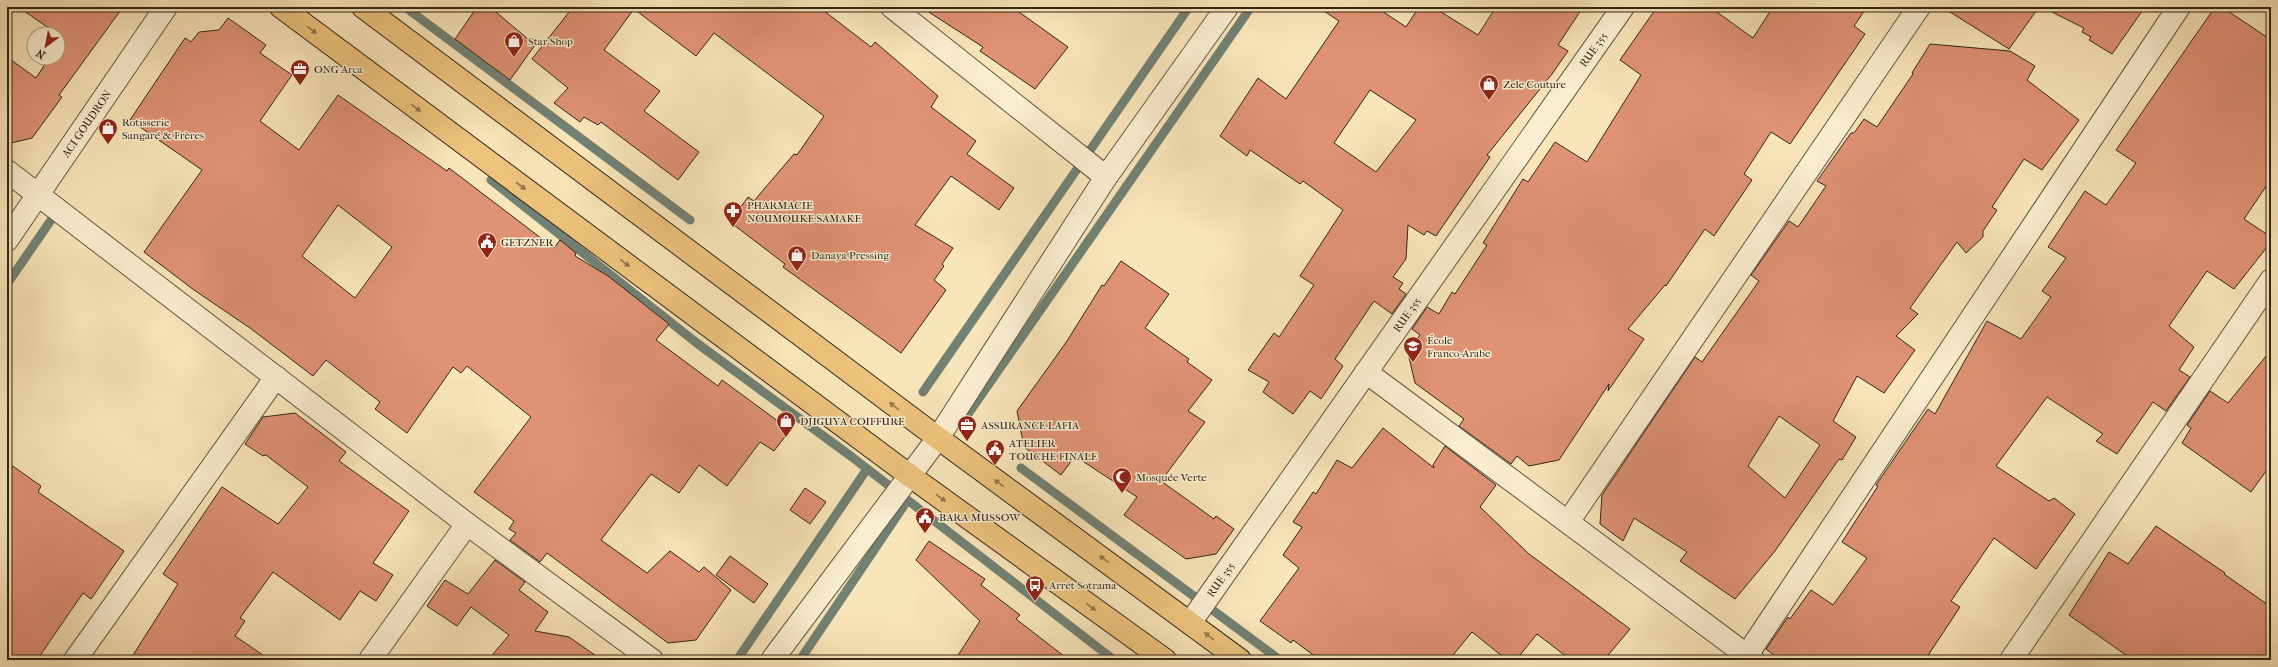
<svg xmlns="http://www.w3.org/2000/svg" width="2278" height="667" viewBox="0 0 2278 667" font-family="'IM FELL French Canon',serif">
  <style>
    .lines { fill: none; stroke-linecap: round; stroke-linejoin: round }
    .stream { stroke: #718174; stroke-width: 9 }
    .building { fill: #df9274; stroke: #30251b; fill-rule: evenodd }
    .minor-casing { stroke: #625542; stroke-width: 24 }
    .tertiary-casing { stroke: #625542; stroke-width: 24 }
    .primary-casing { stroke: #30251b; stroke-width: 24 }
    .minor { stroke: #faeed2; stroke-width: 22 }
    .tertiary { stroke: #faeed2; stroke-width: 22 }
    .primary { stroke: #ecc27c; stroke-width: 22 }
    .oneway { fill: #8e744c }
    .labels { text-anchor: middle; stroke-width: 3; stroke-linejoin: round; paint-order: stroke }
    .poi-label { font-size: 11px; fill: #30251b; stroke: #faeed2; text-anchor: start }
    .street-label { font-size: 11px; fill: #30251b; stroke: #faeed2 }
  </style>
  <rect width="100%" height="100%" fill="#f8e5b9"/>
  <filter id="stains"><feTurbulence type="fractalNoise" baseFrequency=".005" numOctaves="4"/><feColorMatrix values="0 0 0 0 .2 0 0 0 0 .09 0 0 0 0 .02 0 0 0 .5 -.17"/></filter>
  <radialGradient id="worn" r=".72"><stop offset=".6" stop-color="#630" stop-opacity="0"/><stop offset="1" stop-color="#630" stop-opacity=".3"/></radialGradient>
  <g class="lines">
    <path class="stream" d="M 405,7 L 690,220
      M 491,180 L 698,344 L 852,457 L 1114,660
      M 7,284 L 58,210
      M 923,392 L 1189,7
      M 966,417 L 1251,7
      M 1021,468 L 1280,660
      M 737,660 L 867,469
      M 800,660 L 907,501"/>
  </g>
  <path class="building" d="M 18,7 L 123,7 L 59,95 L 62,97 L 32,138 L 7,144 L 7,57 L 36,78 L 49,58 L 58,58 L 58,43 L 62,37 Z
    M 477,7 L 490,7 L 535,45 L 510,80 L 455,39 Z
    M 573,7 L 819,7 L 871,47 L 875,42 L 938,96 L 931,107 L 976,141 L 967,154 L 1014,188 L 999,210 L 951,176 L 915,225 L 953,248 L 942,264 L 944,266 L 934,280 L 946,290 L 901,353 L 783,267 L 785,264 L 730,222 L 748,197 L 754,201 L 794,154 L 797,155 L 824,116 L 714,33 L 696,56 L 634,9 L 604,50 L 660,91 L 644,111 L 699,152 L 678,180 L 601,122 L 598,125 L 584,117 L 580,122 L 554,103 L 568,88 L 532,59 Z
    M 921,7 L 1012,7 L 1068,47 L 1035,89 L 980,51 L 983,47 Z
    M 1318,7 L 1376,7 L 1406,27 L 1419,7 L 1433,7 L 1478,35 L 1496,7 L 1583,7 L 1558,45 L 1568,51 L 1552,74 L 1487,155 L 1490,157 L 1436,236 L 1427,231 L 1424,235 L 1408,225 L 1406,259 L 1393,277 L 1403,283 L 1399,289 L 1406,294 L 1392,314 L 1374,301 L 1335,359 L 1343,366 L 1321,399 L 1310,391 L 1293,414 L 1263,392 L 1269,382 L 1248,370 L 1274,333 L 1279,337 L 1314,285 L 1300,276 L 1343,210 L 1303,181 L 1300,184 L 1250,150 L 1247,156 L 1220,136 L 1258,78 L 1286,99 L 1339,21 ZM 1370,90 L 1416,120 L 1376,172 L 1334,143 Z
    M 1657,7 L 1710,7 L 1753,38 L 1773,7 L 1867,7 L 1854,26 L 1865,34 L 1790,144 L 1771,132 L 1744,174 L 1752,180 L 1714,236 L 1705,229 L 1666,286 L 1665,285 L 1628,329 L 1644,339 L 1608,391 L 1609,384 L 1559,460 L 1529,466 L 1517,456 L 1511,464 L 1459,426 L 1464,419 L 1415,383 L 1408,353 L 1420,335 L 1412,329 L 1427,307 L 1439,314 L 1452,292 L 1455,294 L 1487,245 L 1483,243 L 1523,179 L 1528,182 L 1555,142 L 1587,162 L 1641,75 L 1620,60 Z
    M 1942,7 L 2039,7 L 2009,49 Z
    M 2042,7 L 2145,7 L 2112,54 L 2089,40 L 2091,37 L 2082,32 L 2084,28 Z
    M 2215,7 L 2222,7 L 2271,40 L 2271,179 L 2244,219 L 2271,237 L 2271,242 L 2234,289 L 2207,271 L 2169,326 L 2194,347 L 2179,370 L 2190,377 L 2166,411 L 2153,402 L 2117,454 L 2096,441 L 2103,434 L 2047,397 L 1996,466 L 2049,501 L 2054,498 L 2075,514 L 2036,569 L 1994,538 L 1951,601 L 1960,607 L 1925,660 L 1780,660 L 1766,649 L 1788,617 L 1790,619 L 1811,590 L 1833,605 L 1867,558 L 1842,542 L 1878,486 L 1876,485 L 1928,409 L 1935,414 L 1987,321 L 2021,339 L 2051,297 L 2042,291 L 2066,258 L 2048,247 L 2085,191 L 2106,205 L 2136,163 L 2116,150 Z
    M 228,18 L 266,45 L 260,53 L 292,75 L 260,121 L 299,150 L 338,95 L 447,171 L 449,168 L 554,248 L 560,240 L 576,253 L 575,256 L 608,276 L 669,324 L 656,340 L 718,386 L 722,380 L 790,430 L 774,451 L 760,442 L 727,486 L 699,465 L 679,493 L 651,474 L 601,540 L 647,573 L 670,551 L 699,572 L 704,567 L 731,590 L 696,640 L 668,643 L 547,553 L 540,562 L 510,540 L 516,533 L 509,529 L 514,521 L 474,492 L 531,417 L 467,366 L 461,373 L 453,367 L 407,433 L 375,409 L 380,402 L 326,360 L 313,376 L 250,328 L 194,290 L 144,252 L 202,170 L 130,120 L 185,38 L 191,42 L 199,32 L 219,30 ZM 338,205 L 392,247 L 355,298 L 302,256 Z
    M 1930,44 L 2010,51 L 2035,66 L 2027,80 L 2079,120 L 2042,170 L 2024,159 L 1992,207 L 1997,210 L 1983,231 L 1983,237 L 1966,253 L 1957,242 L 1910,308 L 1918,314 L 1896,336 L 1915,350 L 1884,393 L 1857,376 L 1833,421 L 1856,437 L 1842,460 L 1839,459 L 1775,551 L 1735,599 L 1680,561 L 1687,552 L 1634,518 L 1623,541 L 1600,524 L 1602,495 L 1695,357 L 1702,362 L 1759,281 L 1751,275 L 1789,221 L 1798,227 L 1826,186 L 1817,181 L 1851,133 L 1854,133 L 1864,119 L 1877,127 L 1913,74 L 1912,73 ZM 1779,416 L 1820,445 L 1785,498 L 1748,466 Z
    M 1121,261 L 1169,294 L 1145,328 L 1189,359 L 1187,362 L 1212,380 L 1188,411 L 1205,422 L 1161,481 L 1214,519 L 1216,516 L 1234,529 L 1216,554 L 1186,559 L 1124,515 L 1137,497 L 1075,456 L 1061,475 L 1024,447 L 1017,411 L 1067,341 L 1102,285 L 1104,286 Z
    M 2271,350 L 2271,464 L 2251,492 L 2182,443 L 2191,428 L 2187,425 L 2210,391 L 2228,403 Z
    M 295,413 L 346,452 L 339,461 L 409,511 L 373,563 L 393,575 L 376,601 L 360,591 L 340,620 L 273,572 L 240,618 L 245,621 L 235,636 L 270,660 L 130,660 L 178,584 L 163,574 L 222,487 L 278,524 L 308,487 L 266,455 L 263,456 L 245,444 L 263,417 Z
    M 1383,428 L 1434,468 L 1433,465 L 1445,446 L 1496,485 L 1480,507 L 1529,554 L 1630,629 L 1604,660 L 1571,660 L 1537,634 L 1516,660 L 1507,660 L 1472,632 L 1449,660 L 1320,660 L 1293,640 L 1291,643 L 1260,621 L 1299,568 L 1283,555 L 1302,527 L 1293,522 L 1313,492 L 1316,494 L 1337,460 L 1352,468 Z
    M 7,462 L 41,486 L 38,492 L 124,551 L 91,599 L 83,593 L 37,660 L 7,660 Z
    M 805,488 L 826,502 L 810,524 L 790,510 Z
    M 2156,526 L 2225,573 L 2224,574 L 2271,607 L 2271,660 L 2133,660 L 2069,615 L 2109,552 L 2128,564 Z
    M 929,541 L 985,579 L 981,585 L 1020,615 L 1016,619 L 1069,660 L 955,660 L 980,621 L 916,560 Z
    M 730,556 L 768,584 L 754,603 L 716,575 Z
    M 495,560 L 525,582 L 519,590 L 548,612 L 535,631 L 569,637 L 602,660 L 488,660 L 509,635 L 471,607 L 457,626 L 427,606 L 445,580 L 468,594 Z"/>
  <g class="lines">
    <defs>
      <g id="minor">
        <path d="M 892,7 L 1106,177"/>
        <path d="M 7,171 L 467,524 L 652,660"/>
        <path d="M 1366,372 L 1753,660"/>
        <path d="M 1568,522 L 1919,7"/>
        <path id="s1" d="M 1190,623 L 1623,7"/>
        <path d="M 1747,655 L 2179,7"/>
        <path d="M 75,660 L 276,377"/>
        <path d="M 370,660 L 467,524"/>
        <path d="M 772,660 L 938,438 L 1106,177 L 1227,7"/>
        <path d="M 2011,660 L 2271,280"/>
      </g>
      <g id="tertiary">
        <path id="s2" d="M 7,240 L 166,7"/>
      </g>
      <path id="primary" d="M 281,7 L 909,475 L 1165,660
        M 363,7 L 938,438 L 1240,660"/>
    </defs>
    <use href="#minor" class="minor-casing"/>
    <use href="#tertiary" class="tertiary-casing"/>
    <use href="#primary" class="primary-casing"/>
    <use href="#minor" class="minor"/>
    <use href="#tertiary" class="tertiary"/>
    <use href="#primary" class="primary"/>
  </g>
  <defs><path id="oneway-solid" d="M-6-.8H1V-3.2L6.5 0L1 3.2V.8H-6Z"/></defs>
  <g class="oneway">
    <use href="#oneway-solid" transform="translate(312 30) rotate(37)"/>
    <use href="#oneway-solid" transform="translate(416 108) rotate(37)"/>
    <use href="#oneway-solid" transform="translate(521 186) rotate(37)"/>
    <use href="#oneway-solid" transform="translate(625 263) rotate(37)"/>
    <use href="#oneway-solid" transform="translate(894 406) rotate(-143)"/>
    <use href="#oneway-solid" transform="translate(999 483) rotate(-144)"/>
    <use href="#oneway-solid" transform="translate(941 498) rotate(36)"/>
    <use href="#oneway-solid" transform="translate(1104 559) rotate(-144)"/>
    <use href="#oneway-solid" transform="translate(1091 607) rotate(36)"/>
    <use href="#oneway-solid" transform="translate(1209 636) rotate(-143)"/>
  </g>
  <defs>
    <symbol id="shop-pin" viewBox="-11 -11 22 30"><path d="M0 17L-7.5 6A9.5 9.5 0 1 1 7.5 6Z" fill="#8f2418" stroke="#faeed2"/><path d="M-5-2.5h2.3a2.7 3.5 0 0 1 5.4 0H5L5.5 6h-11ZM-1.5-2.5h3a1.5 2.3 0 0 0-3 0Z" fill="#fff"/></symbol>
    <symbol id="office-pin" viewBox="-11 -11 22 30"><path d="M0 17L-7.5 6A9.5 9.5 0 1 1 7.5 6Z" fill="#8f2418" stroke="#faeed2"/><path d="M-6-3h4V-5.5h4V-3h4V5H-6ZM-1-4.5V-3h2v-1.5ZM-6 0V1H6V0Z" fill="#fff"/></symbol>
    <symbol id="pharmacy-pin" viewBox="-11 -11 22 30"><path d="M0 17L-7.5 6A9.5 9.5 0 1 1 7.5 6Z" fill="#8f2418" stroke="#faeed2"/><path d="M-2-6h4v4h4v4h-4v4h-4v-4h-4v-4h4Z" fill="#fff"/></symbol>
    <symbol id="civic-pin" viewBox="-11 -11 22 30"><path d="M0 17L-7.5 6A9.5 9.5 0 1 1 7.5 6Z" fill="#8f2418" stroke="#faeed2"/><path d="M-.6-6.5H3V-4.5H.6V-3L4-1V1h2V6H-6V1h2V-1L-.6-3ZM-1.2 2.5V6h2.4V2.5Z" fill="#fff"/></symbol>
    <symbol id="school-pin" viewBox="-11 -11 22 30"><path d="M0 17L-7.5 6A9.5 9.5 0 1 1 7.5 6Z" fill="#8f2418" stroke="#faeed2"/><path d="M0-5L7-2L0 1L-7-2ZM-4 1L0 2.5L4 1V4Q0 6-4 4Z" fill="#fff"/></symbol>
    <symbol id="mosque-pin" viewBox="-11 -11 22 30"><path d="M0 17L-7.5 6A9.5 9.5 0 1 1 7.5 6Z" fill="#8f2418" stroke="#faeed2"/><path d="M3.5-4.9A6 6 0 1 0 3.5 4.9A5 5 0 1 1 3.5-4.9Z" fill="#fff"/></symbol>
    <symbol id="bus-pin" viewBox="-11 -11 22 30"><path d="M0 17L-7.5 6A9.5 9.5 0 1 1 7.5 6Z" fill="#8f2418" stroke="#faeed2"/><path d="M-5-6H5V4H4V6H2V4H-2V6H-4V4H-5ZM-3.5-4V0h7V-4ZM-3.5 1.2v1.5H-2V1.2ZM2 1.2v1.5H3.5V1.2Z" fill="#fff"/></symbol>
  </defs>
  <g fill-rule="evenodd">
    <use href="#shop-pin" x="503" y="30" width="22" height="30"/>
    <use href="#office-pin" x="289" y="58" width="22" height="30"/>
    <use href="#shop-pin" x="1478" y="73" width="22" height="30"/>
    <use href="#shop-pin" x="97" y="117" width="22" height="30"/>
    <use href="#pharmacy-pin" x="722" y="200" width="22" height="30"/>
    <use href="#civic-pin" x="476" y="231" width="22" height="30"/>
    <use href="#shop-pin" x="786" y="244" width="22" height="30"/>
    <use href="#school-pin" x="1402" y="335" width="22" height="30"/>
    <use href="#shop-pin" x="775" y="410" width="22" height="30"/>
    <use href="#office-pin" x="956" y="414" width="22" height="30"/>
    <use href="#civic-pin" x="984" y="438" width="22" height="30"/>
    <use href="#mosque-pin" x="1111" y="466" width="22" height="30"/>
    <use href="#civic-pin" x="914" y="506" width="22" height="30"/>
    <use href="#bus-pin" x="1024" y="574" width="22" height="30"/>
  </g>
  <g class="labels">
    <g class="poi-label">
      <text x="528" y="45">Star Shop</text>
      <text x="314" y="73">ONG Arca</text>
      <text x="1503" y="88">Zele Couture</text>
      <text x="122" y="126">Rotisserie<tspan x="122" dy="13">Sangaré &amp; Frères</tspan></text>
      <text x="747" y="209">PHARMACIE<tspan x="747" dy="13">NOUMOUKE SAMAKE</tspan></text>
      <text x="501" y="246">GETZNER</text>
      <text x="811" y="259">Danaya Pressing</text>
      <text x="1427" y="344">École<tspan x="1427" dy="13">Franco-Arabe</tspan></text>
      <text x="800" y="425">DJIGUYA COIFFURE</text>
      <text x="981" y="429">ASSURANCE LAFIA</text>
      <text x="1009" y="447">ATELIER<tspan x="1009" dy="13">TOUCHE FINALE</tspan></text>
      <text x="1136" y="481">Mosquée Verte</text>
      <text x="939" y="521">BARA MUSSOW</text>
      <text x="1049" y="589">Arrêt Sotrama</text>
    </g>
    <g class="street-label">
      <text dy="4" stroke="none"><textPath href="#s1" startOffset="701">RUE 355</textPath></text>
      <text dy="4" stroke="none"><textPath href="#s2" startOffset="141">ACI GOUDRON</textPath></text>
      <text dy="4" stroke="none"><textPath href="#s1" startOffset="377">RUE 355</textPath></text>
      <text dy="4" stroke="none"><textPath href="#s1" startOffset="53">RUE 355</textPath></text>
    </g>
  </g>
  <rect width="2278" height="667" fill="none" stroke="#f8e5b9" stroke-width="24"/>
  <rect x="8" y="8" width="2262" height="651" fill="none" stroke="#30251b" stroke-width="2"/>
  <rect x="12" y="12" width="2254" height="643" fill="none" stroke="#30251b"/>
  <g transform="translate(46 46) rotate(212)"><circle r="19" fill="#faeed2" stroke="#a99e89"/>
  <path d="M0-3L7 15L0 10L-7 15Z" fill="#8f2418"/>
  <text y="-6" font-size="11" font-weight="bold" text-anchor="middle" fill="#30251b">N</text>
  </g>
  <rect width="100%" height="100%" filter="url(#stains)"/>
  <rect width="100%" height="100%" fill="url(#worn)"/>
</svg>
